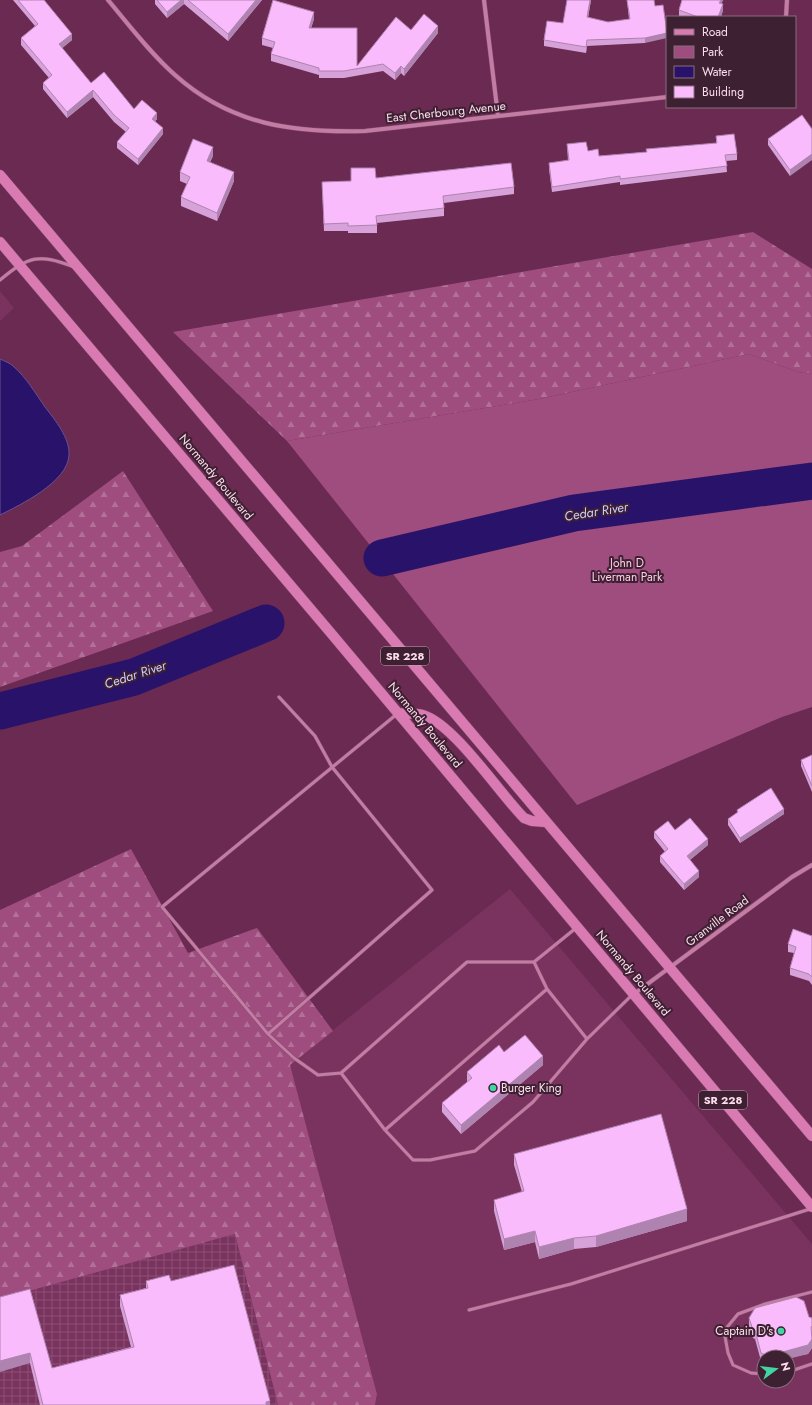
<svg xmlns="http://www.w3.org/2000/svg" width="812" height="1405" viewBox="0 0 812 1405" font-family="Jost,sans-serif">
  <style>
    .built { fill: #79335e; fill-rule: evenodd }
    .industrial { fill: url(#industrial-grid) }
    .forest { fill: url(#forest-firs) }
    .green { fill: #9f4d7e }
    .water { fill: #29136a; stroke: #695091 }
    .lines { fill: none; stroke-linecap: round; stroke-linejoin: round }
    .river { stroke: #29136a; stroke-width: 37 }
    .lane-casing { stroke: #814c6d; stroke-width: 4 }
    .street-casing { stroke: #814c6d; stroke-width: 5 }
    .primary-casing { stroke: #814c6d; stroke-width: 11 }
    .lane { stroke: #c47ca5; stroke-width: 3 }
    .street { stroke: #c47ca5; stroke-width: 4 }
    .primary { stroke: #da7ab3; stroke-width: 10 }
    .wall { fill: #d7a1d9 }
    .shaded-wall { fill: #af83b0 }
    .building { fill: #fabbfc; stroke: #af83b0 }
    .poi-dot { fill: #42d4a1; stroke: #3d2031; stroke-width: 1.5 }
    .labels { text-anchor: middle; stroke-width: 4; stroke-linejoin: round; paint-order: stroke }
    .shield { fill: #3d2031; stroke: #c3a4b5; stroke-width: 1 }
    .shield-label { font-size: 11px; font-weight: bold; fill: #fddded }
    .street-label { font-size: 12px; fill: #fddded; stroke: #3d2031 }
    .park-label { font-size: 12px; fill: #ffcce7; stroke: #3d2031 }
    .poi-label { font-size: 12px; fill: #fddded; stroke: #3d2031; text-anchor: start }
    .water-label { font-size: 13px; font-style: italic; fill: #cecdfe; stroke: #3d2031 }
  </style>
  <defs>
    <pattern id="industrial-grid" width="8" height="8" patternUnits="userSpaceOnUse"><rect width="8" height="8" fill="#79335e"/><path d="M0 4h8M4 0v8" fill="none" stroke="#8d5075"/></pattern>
    <pattern id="forest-firs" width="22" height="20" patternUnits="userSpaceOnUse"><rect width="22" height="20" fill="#9f4d7e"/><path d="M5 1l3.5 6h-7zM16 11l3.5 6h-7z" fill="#b26f97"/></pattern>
  </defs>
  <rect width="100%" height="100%" fill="#6a2a51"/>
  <path class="built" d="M 0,291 L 14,308 L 0,321 Z
    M 510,889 L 812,1244 L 812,1405 L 375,1405 L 377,1394 L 289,1065 ZM 764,1357 L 788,1357 L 788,1381 L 764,1381 Z"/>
  <path class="industrial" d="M 235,1234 L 278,1405 L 0,1405 L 0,1299 Z"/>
  <path class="forest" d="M 753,232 L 812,269 L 812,374 L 798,372 L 749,354 L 539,399 L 287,441 L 173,332 Z
    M 123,471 L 213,611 L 0,687 L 0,552 L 22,546 Z
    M 131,849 L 188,953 L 257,928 L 333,1031 L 290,1065 L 377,1394 L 375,1405 L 278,1405 L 235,1234 L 0,1299 L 0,910 Z"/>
  <path class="green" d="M 749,354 L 798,372 L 812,374 L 812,707 L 782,717 L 577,805 L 287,441 L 539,399 Z"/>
  <path class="water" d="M 0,359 C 4,361 10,363 13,366 C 26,377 36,394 45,407 C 55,420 70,438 69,455 C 68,482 20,505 0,515 Z"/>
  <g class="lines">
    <path class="river" d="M 382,558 L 574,513 L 812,481
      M 0,711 L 134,677 L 266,623"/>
    <defs>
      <path id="lane" d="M 0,280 C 29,256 38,253 74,267
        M 279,697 L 315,736 L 332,767 L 432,890 L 268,1034 L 294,1058 L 318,1075 L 341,1073
        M 534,962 L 547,989 L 385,1130 L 341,1073 L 467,962 L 534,962 L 576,928
        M 547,989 L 587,1039 L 632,995
        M 268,1034 L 162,907 L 397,714
        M 385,1130 L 413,1160 L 430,1160 L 475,1151 L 533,1102 L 587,1039
        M 469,1310 L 571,1284 L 810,1209
        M 788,1372 L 812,1364
        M 764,1374 L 751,1373 L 733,1365 L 728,1353 L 724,1331 L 738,1314 L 765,1304 L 812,1292"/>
      <path id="street" d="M 108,0 C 129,25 150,53 175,75 C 231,125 293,133 365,131 L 667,97
        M 484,0 L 498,116
        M 786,17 L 787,0
        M 634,994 L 792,877 L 812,865"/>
      <path id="primary" d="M 0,175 L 812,1136
        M 0,242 L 330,632 L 812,1207
        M 399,713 C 406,714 416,713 423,715 C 454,724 500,794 524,818 L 532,821 L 545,822"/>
    </defs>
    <use href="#lane" class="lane-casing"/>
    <use href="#street" class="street-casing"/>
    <use href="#primary" class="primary-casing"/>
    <use href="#lane" class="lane"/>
    <use href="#street" class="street"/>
    <use href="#primary" class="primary"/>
  </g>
  <path class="wall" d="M 13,0 L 44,0 L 72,40 L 62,48 L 91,83 L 134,109 L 157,119 L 155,121 L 163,134 L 138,165 L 117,148 L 117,142 L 126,132 L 114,122 L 93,97 L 67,118 L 43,89 L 43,83 L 49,78 L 21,45 L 21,38 L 35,26 Z
    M 155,0 L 262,0 L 228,41 L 184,4 L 167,18 L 155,4 Z
    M 591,0 L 588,18 L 608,22 L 629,19 L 627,0 L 654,0 L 645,43 L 587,46 L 586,53 L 544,46 L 544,40 L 563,23 Z
    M 682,0 L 723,0 L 721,4 L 723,10 L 721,17 L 681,17 L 679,16 L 679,10 Z
    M 314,19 L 311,28 L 357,66 L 411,30 L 438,33 L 404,76 L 401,73 L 395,80 L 383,71 L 344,78 L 319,78 L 319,75 L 271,61 L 271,54 L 273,48 L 262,45 L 262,38 Z
    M 802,115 L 790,176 L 768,145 L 768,139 Z
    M 716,136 L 737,154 L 737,160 L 726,161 L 727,172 L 620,185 L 620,182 L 552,192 L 549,169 L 549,163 L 568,161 L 567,144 L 588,151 L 599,156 L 646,152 L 716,143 Z
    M 213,156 L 210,162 L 234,181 L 217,221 L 181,206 L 181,197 L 187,184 L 180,181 L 180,172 Z
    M 376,178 L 514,187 L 514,194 L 444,203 L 444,216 L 377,223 L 377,233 L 348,233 L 348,231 L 324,231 L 322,182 L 351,181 Z
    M 812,755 L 812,792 L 801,766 L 801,760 Z
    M 737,810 L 784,814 L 740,843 L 728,825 L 728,819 L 737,813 Z
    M 675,830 L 708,845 L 690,860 L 699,877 L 684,890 L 660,862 L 660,856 L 665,852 L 654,838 L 654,832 Z
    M 812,935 L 812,985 L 809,981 L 790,975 L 790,968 L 794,953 L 788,952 L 788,944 L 812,936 Z
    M 504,1052 L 543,1065 L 461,1134 L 442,1112 L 442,1103 L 467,1082 L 467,1072 Z
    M 514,1154 L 687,1221 L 596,1247 L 574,1249 L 539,1259 L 535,1242 L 504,1250 L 494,1211 L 494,1200 L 522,1192 L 514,1165 Z
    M 146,1281 L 171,1281 L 270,1405 L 40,1405 L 30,1363 L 0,1297 L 52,1368 L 131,1347 L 120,1306 L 120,1295 L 146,1288 Z
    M 809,1317 L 812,1318 L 812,1348 L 808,1354 L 788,1357 L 764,1357 L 764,1363 L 761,1361 L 755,1339 L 753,1338 L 749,1326 L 749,1318 Z"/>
  <path class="shaded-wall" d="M 181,0 L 184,0 L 184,4 L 167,18 L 167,12 Z
    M 256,0 L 262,0 L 228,41 L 228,34 Z
    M 590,0 L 591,0 L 587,23 L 587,17 Z
    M 721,0 L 723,0 L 719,9 L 719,3 Z
    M 723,4 L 723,10 L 721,17 L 718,17 Z
    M 314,12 L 314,19 L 309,35 L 309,28 Z
    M 438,26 L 438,33 L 404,76 L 404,69 Z
    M 667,33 L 667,38 L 645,43 L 645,38 Z
    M 72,34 L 72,40 L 59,51 L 59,44 Z
    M 587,40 L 587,46 L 586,53 L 586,47 Z
    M 401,66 L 401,73 L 395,80 L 395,73 Z
    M 93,90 L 93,97 L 67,118 L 67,112 Z
    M 157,113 L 157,119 L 152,125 L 152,119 Z
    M 163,128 L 163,134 L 138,165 L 138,159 Z
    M 213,147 L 213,156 L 207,169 L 207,161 Z
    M 812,154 L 812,160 L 790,176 L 790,170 Z
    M 234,172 L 234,181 L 217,221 L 217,213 Z
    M 784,809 L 784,814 L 740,843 L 740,838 Z
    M 708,839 L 708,845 L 687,862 L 687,856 Z
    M 699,871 L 699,877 L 684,890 L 684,884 Z
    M 543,1056 L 543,1065 L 461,1134 L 461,1125 Z
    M 687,1209 L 687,1221 L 596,1247 L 596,1236 Z
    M 535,1231 L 535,1242 L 504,1250 L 504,1239 Z
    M 574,1238 L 574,1249 L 539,1259 L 539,1247 Z
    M 812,1339 L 812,1348 L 808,1354 L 788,1359 L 788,1357 L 768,1357 L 768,1356 Z
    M 30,1353 L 30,1363 L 0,1372 L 0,1361 Z
    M 270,1401 L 270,1405 L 266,1405 L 266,1402 Z"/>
  <path class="building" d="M 18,0 L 44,0 L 72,34 L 59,44 L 91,83 L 104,72 L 134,109 L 142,100 L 157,113 L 152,119 L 163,128 L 138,159 L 117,142 L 129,128 L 114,115 L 93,90 L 67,112 L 43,83 L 52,75 L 21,38 L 38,24 Z
    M 157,0 L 181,0 L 167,12 Z
    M 188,0 L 256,0 L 228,34 Z
    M 273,0 L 314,12 L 309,28 L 357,28 L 357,66 L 396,17 L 411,30 L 424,14 L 438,26 L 404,69 L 401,66 L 395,73 L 383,64 L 344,71 L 319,71 L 319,68 L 271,54 L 275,42 L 262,38 Z
    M 567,0 L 590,0 L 587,17 L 608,22 L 630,19 L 627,0 L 654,0 L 655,6 L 663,5 L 667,33 L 645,38 L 587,40 L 586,47 L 544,40 L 547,21 L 563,23 Z
    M 682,0 L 721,0 L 719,3 L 723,4 L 718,17 L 698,17 L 679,10 Z
    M 802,115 L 812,129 L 812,154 L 790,170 L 768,139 Z
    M 734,134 L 737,154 L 725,155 L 727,166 L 620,179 L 620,176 L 552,187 L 549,163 L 569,160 L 567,144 L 586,142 L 588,151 L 598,149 L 599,156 L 647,152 L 646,149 L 717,143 L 716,136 Z
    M 193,139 L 213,147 L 207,161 L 234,172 L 217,213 L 181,197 L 190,177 L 180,172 Z
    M 511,163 L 514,187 L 443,196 L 444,208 L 376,216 L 377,225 L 348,226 L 348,223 L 324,224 L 322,182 L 351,181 L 351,168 L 375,168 L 376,178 Z
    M 812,755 L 812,786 L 801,760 Z
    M 771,788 L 784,809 L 740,838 L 728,819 L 738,812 L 737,810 Z
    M 690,818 L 708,839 L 687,856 L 699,871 L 684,884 L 660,856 L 668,849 L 654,832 L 668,821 L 675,830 Z
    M 793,929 L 812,936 L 812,935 L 812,977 L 809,974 L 790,968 L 796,947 L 788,944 Z
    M 525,1035 L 543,1056 L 461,1125 L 442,1103 L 472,1078 L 467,1072 L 499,1045 L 504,1052 Z
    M 661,1114 L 687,1209 L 596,1236 L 574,1238 L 539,1247 L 535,1231 L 504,1239 L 494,1200 L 524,1191 L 514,1154 Z
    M 234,1265 L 270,1401 L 266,1402 L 266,1405 L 43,1405 L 30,1353 L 0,1361 L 0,1297 L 30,1289 L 52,1368 L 134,1347 L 120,1295 L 148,1288 L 146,1281 L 169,1275 L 171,1281 Z
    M 796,1297 L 804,1301 L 809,1317 L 812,1318 L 812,1326 L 811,1327 L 812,1339 L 808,1345 L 768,1356 L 761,1353 L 755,1330 L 753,1330 L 749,1318 L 755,1308 Z"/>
  <g class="poi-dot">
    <circle cx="493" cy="1088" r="4"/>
    <circle cx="781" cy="1331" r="4"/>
  </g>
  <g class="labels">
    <g class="shield">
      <rect x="381" y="647" width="48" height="18" rx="3"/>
      <rect x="699" y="1091" width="48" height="18" rx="3"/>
    </g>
    <g class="shield-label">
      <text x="405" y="660">SR 228</text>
      <text x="723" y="1104">SR 228</text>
    </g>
    <g class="street-label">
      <text transform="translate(446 112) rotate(-6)" y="4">East Cherbourg Avenue</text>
      <text transform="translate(216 477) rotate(50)" y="4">Normandy Boulevard</text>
      <text transform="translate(425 725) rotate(50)" y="4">Normandy Boulevard</text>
      <text transform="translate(717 921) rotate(-37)" y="4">Granville Road</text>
      <text transform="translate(633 973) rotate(50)" y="4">Normandy Boulevard</text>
    </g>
    <g class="park-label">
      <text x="627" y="567">John D<tspan x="627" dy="14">Liverman Park</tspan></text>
    </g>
    <g class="poi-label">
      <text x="501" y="1092">Burger King</text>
      <text x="773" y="1335" text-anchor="end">Captain D's</text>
    </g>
    <g class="water-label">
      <text transform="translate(596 511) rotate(-9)" y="5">Cedar River</text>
      <text transform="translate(135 674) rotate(-18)" y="5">Cedar River</text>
    </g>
  </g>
  <rect x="666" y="16" width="130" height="92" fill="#3d2031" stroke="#8a6c7c"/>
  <rect x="674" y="29" width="20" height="6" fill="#da7ab3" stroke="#8a6c7c"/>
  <text x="702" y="36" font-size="12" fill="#fddded">Road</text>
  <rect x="674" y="46" width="20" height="12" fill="#9f4d7e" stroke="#8a6c7c"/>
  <text x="702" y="56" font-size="12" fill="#fddded">Park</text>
  <rect x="674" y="66" width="20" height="12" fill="#29136a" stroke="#8a6c7c"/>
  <text x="702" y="76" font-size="12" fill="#fddded">Water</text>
  <rect x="674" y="86" width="20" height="12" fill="#fabbfc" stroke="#8a6c7c"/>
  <text x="702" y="96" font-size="12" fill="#fddded">Building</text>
  <g transform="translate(776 1369) rotate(75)"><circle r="19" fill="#3d2031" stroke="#8a6c7c"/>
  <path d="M0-3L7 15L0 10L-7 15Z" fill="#42d4a1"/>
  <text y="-6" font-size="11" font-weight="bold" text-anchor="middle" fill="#fddded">N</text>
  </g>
</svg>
